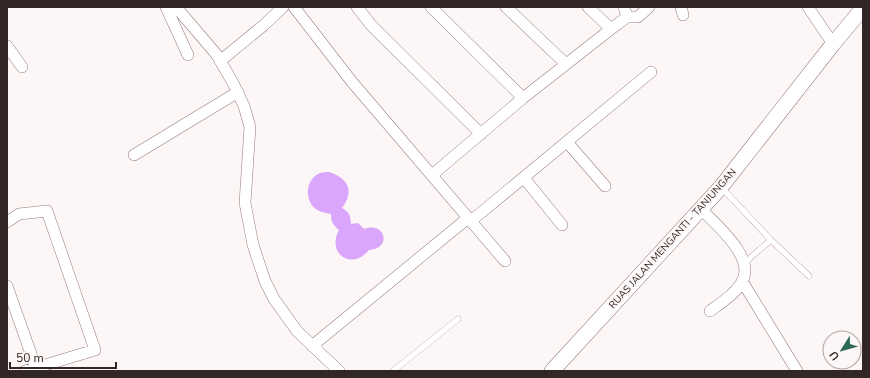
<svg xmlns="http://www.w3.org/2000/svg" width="870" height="378" viewBox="0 0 870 378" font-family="'Nunito Sans',sans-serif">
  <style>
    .water { fill: #daa6fc }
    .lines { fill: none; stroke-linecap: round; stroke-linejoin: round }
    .lane-casing { stroke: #997c7e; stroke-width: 6 }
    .street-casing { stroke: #997c7e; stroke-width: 12 }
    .secondary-casing { stroke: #997c7e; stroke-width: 16 }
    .lane { stroke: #fff; stroke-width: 5.5 }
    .street { stroke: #fff; stroke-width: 11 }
    .secondary { stroke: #fff; stroke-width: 15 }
    .labels { text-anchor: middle; stroke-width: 4; stroke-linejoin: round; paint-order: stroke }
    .street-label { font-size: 10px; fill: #322626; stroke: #fdf6f6 }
  </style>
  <rect width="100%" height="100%" fill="#fdf6f6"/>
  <path class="water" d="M 329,172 C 348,178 355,191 342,208 C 349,212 351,216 351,224 L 358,223 L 364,229 C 386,221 392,249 369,250 C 352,271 326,254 339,230 C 333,225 331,222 331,214 C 328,213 324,213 322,212 C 304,207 303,180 320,173 C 323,172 327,172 329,172 Z"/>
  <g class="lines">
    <defs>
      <path id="lane" d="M 721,187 L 771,240 L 809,276
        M 744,265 L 752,256 L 771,240
        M 393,371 L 458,319"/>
      <path id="street" d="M 166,7 L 188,55
        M 176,7 L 217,55 L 233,83 L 244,106 L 250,127 L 245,203 L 253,245 L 265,281 L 274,299 L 297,331 L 339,371
        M 294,7 L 352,82 L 505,261
        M 357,7 L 371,25 L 481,134
        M 431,7 L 523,98
        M 506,7 L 566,64
        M 588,7 L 611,29
        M 624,7 L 627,17
        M 681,7 L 683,15
        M 808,7 L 833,44
        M 7,46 L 22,67
        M 220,61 L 264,25 L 283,7
        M 567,142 L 605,186
        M 134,155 L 238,92
        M 432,175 L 523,98 L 611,29 L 627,17 L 638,17 L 649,7
        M 524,178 L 562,225
        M 701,209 C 716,225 756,257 742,282 C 735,294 721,303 710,311
        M 471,221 L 651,72
        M 7,222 L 19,214 L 47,211 L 95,350 L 25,371
        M 742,281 L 797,371
        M 7,286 L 36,368
        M 312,346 L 468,218"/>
      <path id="secondary" d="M 552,371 L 721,187 L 833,44 L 863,8"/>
    </defs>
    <use href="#lane" class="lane-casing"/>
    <use href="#street" class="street-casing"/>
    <use href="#secondary" class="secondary-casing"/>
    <use href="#lane" class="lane"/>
    <use href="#street" class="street"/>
    <use href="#secondary" class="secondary"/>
  </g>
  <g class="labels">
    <g class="street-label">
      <text transform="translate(672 238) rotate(-48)" y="4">RUAS JALAN MENGANTI - TANJUNGAN</text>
    </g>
  </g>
  <rect width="870" height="378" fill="none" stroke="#322626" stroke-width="16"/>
  <g transform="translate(842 350) rotate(233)"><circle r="19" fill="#fdf6f6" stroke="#aca3a3"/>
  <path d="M0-3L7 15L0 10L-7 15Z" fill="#2c6954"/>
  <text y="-6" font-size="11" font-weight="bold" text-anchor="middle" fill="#322626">U</text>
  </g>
  <path d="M10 362v6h106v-6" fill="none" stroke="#322626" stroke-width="2"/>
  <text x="16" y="362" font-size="12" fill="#322626" stroke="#fdf6f6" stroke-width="3" paint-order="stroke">50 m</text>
</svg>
